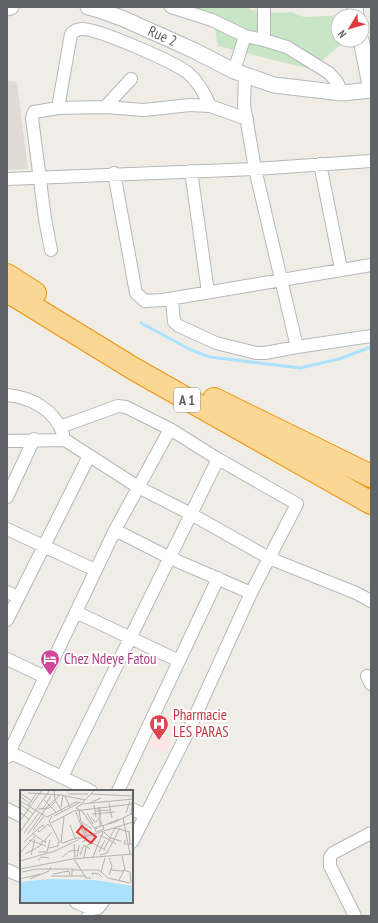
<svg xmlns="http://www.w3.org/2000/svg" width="378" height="923" viewBox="0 0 378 923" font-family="'PT Sans Narrow',sans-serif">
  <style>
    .education { fill: #e0dcd5 }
    .medical { fill: #fbe5e5 }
    .green { fill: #c8e6c5 }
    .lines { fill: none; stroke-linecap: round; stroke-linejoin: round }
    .stream { stroke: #abe1fc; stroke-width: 3 }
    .minor-casing { stroke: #b4b8bb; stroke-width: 14 }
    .tertiary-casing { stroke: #b4b8bb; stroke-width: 17 }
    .motorway-casing { stroke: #f09207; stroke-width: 24 }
    .minor { stroke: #fff; stroke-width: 12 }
    .tertiary { stroke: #fff; stroke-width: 15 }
    .motorway { stroke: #fad795; stroke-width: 22 }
    .labels { text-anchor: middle; stroke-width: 4; stroke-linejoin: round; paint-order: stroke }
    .shield { fill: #fff; stroke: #8f9295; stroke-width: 1 }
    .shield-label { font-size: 14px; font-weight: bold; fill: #5f6367 }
    .street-label { font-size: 15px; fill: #5f6367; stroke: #fff }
    .hotel-label { font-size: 15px; fill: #b23c85; stroke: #fff; text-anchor: start }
    .health-label { font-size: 15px; fill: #be3a42; stroke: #fff; text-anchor: start }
    .inset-road { fill: none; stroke: #b2b2b0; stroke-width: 1 }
    .view { fill: #e4393c; fill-opacity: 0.15; stroke: #e4393c; stroke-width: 2 }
    .inset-edge { fill: none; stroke: #5f6367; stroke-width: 2 }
  </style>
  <rect width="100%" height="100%" fill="#f0ede7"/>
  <path class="education" d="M 7,81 L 17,82 L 28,169 L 7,170 Z"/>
  <path class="medical" d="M 151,728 L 172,739 L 166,753 L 145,742 Z"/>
  <path class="green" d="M 191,7 L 248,7 L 250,10 L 271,13 L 292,12 L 304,17 L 344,15 L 344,16 L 338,16 L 338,40 L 345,41 C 333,51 323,61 310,69 L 218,46 L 215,30 Z"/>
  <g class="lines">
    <path class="stream" d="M 141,323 L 191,350 L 210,357 L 300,368 L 339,359 L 371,347"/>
    <defs>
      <path id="minor" d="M 171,7 L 212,20 L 245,36 L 234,71
        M 264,7 L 264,40
        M 245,36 L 264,40 L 287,47 L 329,73 L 337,82 L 342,93
        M 245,75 L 244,105 L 255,169 L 297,347
        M 105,107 L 131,79
        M 58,108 L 71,34 C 74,31 77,29 82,29 C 99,29 174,62 188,73 C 199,82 205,94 210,106
        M 320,164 L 341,269
        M 191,171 L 208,292
        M 114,173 L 136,293 L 145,301 L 163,300 L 371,265
        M 7,179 L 255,169 L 371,161
        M 51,250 L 45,219 L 32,118 L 34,112 L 58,108 L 105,107 L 144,110 L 190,105 L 210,106 L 247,119
        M 172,299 L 174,322 L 179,326 L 216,343 L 256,353 L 265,353 L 297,347 L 371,336
        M 7,395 C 31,397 55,410 63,434
        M 60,427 L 118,406 L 126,407 L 170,429 L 218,459 L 297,504 L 251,593 L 187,734 L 132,842
        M 7,441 L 65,440 L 138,487 L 191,514 L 269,558 L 356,593 L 371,601
        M 7,497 L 34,439
        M 7,529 L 95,570
        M 115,530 L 168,557 L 251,593
        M 7,592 L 18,597
        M 76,612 L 179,661
        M 7,620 L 89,456
        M 7,659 L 45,677
        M 367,676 L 371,684
        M 9,752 L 91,791
        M 7,757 L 115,530 L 170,429
        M 62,777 L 218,459
        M 118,791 L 218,578
        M 7,809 L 21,816
        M 132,809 L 145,815
        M 7,870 L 21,876
        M 76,902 L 91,909
        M 88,916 L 91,909 L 98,908 L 103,902
        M 355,916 L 330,866 L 330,857 L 333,853 L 371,833"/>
      <g id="tertiary">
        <path id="s1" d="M 88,7 L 96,9 L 124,19 L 193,50 L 234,71 L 274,85 L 342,93 L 371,90 L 361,40"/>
        <path d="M 355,7 L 356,16"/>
        <path d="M 7,8 L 11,7"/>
      </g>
      <path id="motorway" d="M 7,275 L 35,293
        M 7,291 L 134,369 L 371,503
        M 214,399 L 371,476"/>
    </defs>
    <use href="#minor" class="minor-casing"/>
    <use href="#tertiary" class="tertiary-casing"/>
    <use href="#motorway" class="motorway-casing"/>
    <use href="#minor" class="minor"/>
    <use href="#tertiary" class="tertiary"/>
    <use href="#motorway" class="motorway"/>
  </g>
  <defs>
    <symbol id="hotel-pin" viewBox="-11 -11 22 30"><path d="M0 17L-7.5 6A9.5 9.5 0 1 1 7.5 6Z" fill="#d1479c" stroke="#fff"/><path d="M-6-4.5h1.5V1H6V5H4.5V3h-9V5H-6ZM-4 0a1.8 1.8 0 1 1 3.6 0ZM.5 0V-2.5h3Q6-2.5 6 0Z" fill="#fff"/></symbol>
    <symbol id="hospital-pin" viewBox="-11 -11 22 30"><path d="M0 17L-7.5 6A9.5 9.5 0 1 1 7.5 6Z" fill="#e0444e" stroke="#fff"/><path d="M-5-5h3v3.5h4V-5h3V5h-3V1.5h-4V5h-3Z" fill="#fff"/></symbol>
  </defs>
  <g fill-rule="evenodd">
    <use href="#hotel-pin" x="39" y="648" width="22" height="30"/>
    <use href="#hospital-pin" x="148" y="713" width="22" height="30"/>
  </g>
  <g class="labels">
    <rect class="shield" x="174" y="388" width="26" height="24" rx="3"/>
    <g class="shield-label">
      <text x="187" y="405">A 1</text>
    </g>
    <g class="street-label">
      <text dy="5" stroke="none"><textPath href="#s1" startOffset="80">Rue 2</textPath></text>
    </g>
    <g class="hotel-label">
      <text x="64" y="664">Chez Ndeye Fatou</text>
    </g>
    <g class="health-label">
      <text x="173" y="720">Pharmacie<tspan x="173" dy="17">LES PARAS</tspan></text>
    </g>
  </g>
  <g transform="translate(20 790)">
    <rect width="113" height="113" fill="#f0ede7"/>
    <path d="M 29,89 L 74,90 L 113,96 L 113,113 L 0,113 L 0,92 Z" fill="#abe1fc"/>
    <path class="inset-road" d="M 34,0 L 35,10 L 42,21M 0,3 L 12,11M 8,3 L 41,5 L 65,10M 48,4 L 68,4M 71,4 L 113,6M 0,6 L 10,14M 45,6 L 50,17M 24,10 L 37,23M 0,11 L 27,27M 62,13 L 75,0M 70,13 L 81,8M 89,13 L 92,28M 0,14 L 13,24M 62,14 L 113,9M 74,15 L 76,27M 8,16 L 16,4M 41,17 L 43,5M 18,19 L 29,18 L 35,12M 22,20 L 31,6M 59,21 L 61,32 L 67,45M 62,21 L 74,38M 62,21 L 56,18 L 62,14M 75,21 L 90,20M 0,22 L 10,30M 56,22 L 65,46M 67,23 L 73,34M 106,23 L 110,11M 72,24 L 95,22M 111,25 L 112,12M 32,26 L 29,31 L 40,53M 34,26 L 59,13M 27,27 L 56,12 L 61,13M 71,27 L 75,32 L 77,31 L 80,26 L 78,17M 103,28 L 110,64M 0,31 L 22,0M 62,32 L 72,39M 31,33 L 54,21 L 113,14M 87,34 L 99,29M 50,35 L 55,48M 80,37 L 80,17M 74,38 L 95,32 L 113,23M 78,38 L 75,39 L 76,42 L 84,39 L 80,30M 13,40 L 24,26M 18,40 L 19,42 L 28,34 L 30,37M 0,42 L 30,0M 84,42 L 90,48 L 101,51M 109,42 L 110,55M 4,43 L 19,23M 12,43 L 26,53 L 25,50 L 32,42M 7,45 L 27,17 L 40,5M 80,45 L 96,54M 58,49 L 113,32M 9,50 L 26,56M 105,50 L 104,54 L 113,54M 4,52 L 19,38 L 23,35 L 25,38M 41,52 L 43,53 L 59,47M 62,52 L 66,50 L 86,60M 41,53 L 44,27M 54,54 L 55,68M 29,58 L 38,56 L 38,52M 84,59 L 95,38 L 110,42M 18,62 L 27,62 L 30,50M 79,62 L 85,50M 0,63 L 15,46M 5,64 L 20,56 L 23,50M 11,65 L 15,49M 60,65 L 64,55 L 70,59M 80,65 L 87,63 L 100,38M 42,67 L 50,61 L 59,60M 57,67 L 59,55M 73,67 L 83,42M 64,68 L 66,57 L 75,48 L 75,43M 89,68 L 92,76 L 89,85M 54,69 L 66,88 L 71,88M 0,71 L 35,61 L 58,50M 18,71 L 21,67 L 29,68M 0,79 L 52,69 L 113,64M 91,80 L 103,81M 103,80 L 110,82 L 111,93M 2,82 L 17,79 L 54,79M 81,82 L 85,68M 33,84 L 49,81 L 50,85M 73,85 L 72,83 L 79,84 L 82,87M 31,86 L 66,86M 52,86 L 52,80 L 79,80 L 88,88 L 110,93M 0,89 L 20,84M 10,89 L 29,81 L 31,77M 99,90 L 105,79 L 102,66"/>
    <path class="view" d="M 62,36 L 76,47 L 71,53 L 57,42 Z"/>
    <rect width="113" height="113" class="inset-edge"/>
  </g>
  <rect width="378" height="923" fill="none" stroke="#5f6367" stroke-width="16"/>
  <g transform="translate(350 28) rotate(232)"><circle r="19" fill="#ffffff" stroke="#bfc1c2"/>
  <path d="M0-3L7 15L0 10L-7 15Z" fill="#e4393c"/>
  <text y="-6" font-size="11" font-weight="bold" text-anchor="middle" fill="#5f6367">N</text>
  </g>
</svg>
